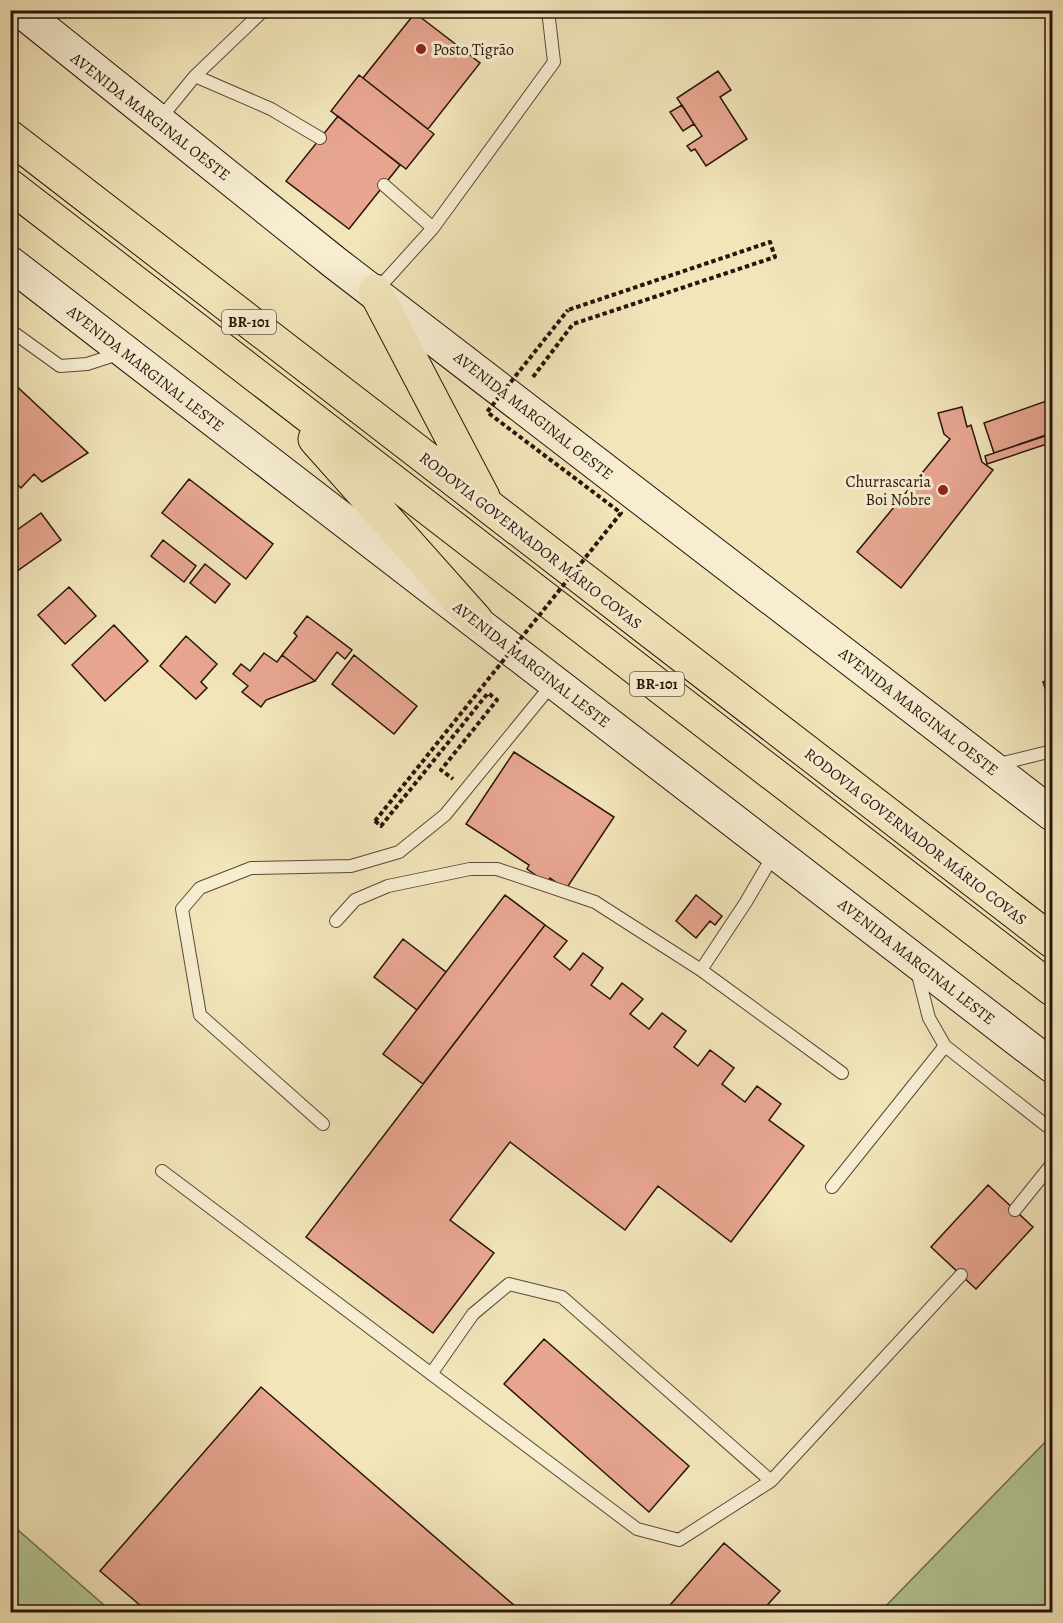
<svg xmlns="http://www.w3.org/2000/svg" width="1063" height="1623" viewBox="0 0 1063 1623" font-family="Alegreya,serif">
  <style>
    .green { fill: #b4c695; stroke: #6e6d50; stroke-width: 1.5 }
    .building { fill: #e8a691; stroke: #29140b; stroke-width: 1.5 }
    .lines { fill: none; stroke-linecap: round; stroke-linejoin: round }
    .lane-casing { stroke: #5b4837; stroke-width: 14 }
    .secondary-casing { stroke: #29140b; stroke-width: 35 }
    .highway-casing { stroke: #29140b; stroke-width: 35 }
    .path { stroke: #29140b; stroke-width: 4; stroke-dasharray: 4.5 3; stroke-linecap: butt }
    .lane { stroke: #f7eed2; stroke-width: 12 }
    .secondary { stroke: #f7eed2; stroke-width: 33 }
    .highway { stroke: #f2e5ba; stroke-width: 33 }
    .path-bridge { stroke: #29140b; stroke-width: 4; stroke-dasharray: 4.5 3; stroke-linecap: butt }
    .poi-dot { fill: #8f2418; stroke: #f7eed2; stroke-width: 2 }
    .labels { text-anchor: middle; stroke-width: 6; stroke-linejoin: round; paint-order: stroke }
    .shield { fill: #f7eed2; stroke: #675547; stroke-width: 1.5 }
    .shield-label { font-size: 15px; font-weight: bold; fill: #29140b }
    .poi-label { font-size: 16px; fill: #29140b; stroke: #f7eed2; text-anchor: start }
    .street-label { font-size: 16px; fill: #29140b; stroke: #f7eed2 }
  </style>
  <rect width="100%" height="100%" fill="#f2e5ba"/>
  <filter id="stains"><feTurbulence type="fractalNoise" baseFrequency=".00333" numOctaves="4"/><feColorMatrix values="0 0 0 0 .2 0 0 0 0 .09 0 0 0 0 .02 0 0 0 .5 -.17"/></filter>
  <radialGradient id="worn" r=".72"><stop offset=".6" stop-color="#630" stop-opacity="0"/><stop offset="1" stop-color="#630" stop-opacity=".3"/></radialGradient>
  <path class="green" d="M 1052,1435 L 1052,1612 L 880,1612 Z
    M 11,1524 L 112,1612 L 11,1612 Z"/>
  <path class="building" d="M 415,13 L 480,63 L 428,129 L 363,78 Z
    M 718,71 L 731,90 L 720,97 L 747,139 L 706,166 L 695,149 L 691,151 L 687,146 L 702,136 L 677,98 Z
    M 359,75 L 434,134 L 406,169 L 331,111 Z
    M 682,105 L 694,124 L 683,131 L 670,112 Z
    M 338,116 L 400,165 L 349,229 L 286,181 Z
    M 10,380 L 88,453 L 42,482 L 34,474 L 21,488 L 10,478 Z
    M 1052,399 L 1052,433 L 994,453 L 984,423 Z
    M 962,407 L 967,427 L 971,425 L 982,462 L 993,470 L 901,588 L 857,552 L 950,439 L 944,434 L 938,413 Z
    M 1048,435 L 1050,443 L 987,464 L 985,456 Z
    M 189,479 L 273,544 L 246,579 L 162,513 Z
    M 41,513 L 61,540 L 10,576 L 10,535 Z
    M 163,540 L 196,566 L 184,582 L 151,556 Z
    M 205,564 L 230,584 L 215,603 L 190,583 Z
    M 69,587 L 96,616 L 65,644 L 38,615 Z
    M 307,616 L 352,650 L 345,659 L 337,652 L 315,681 L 282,655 L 297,636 L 294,633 Z
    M 114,625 L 148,661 L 105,701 L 72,665 Z
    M 186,636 L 217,664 L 201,682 L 207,688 L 196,699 L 160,666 Z
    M 264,653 L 277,662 L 282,655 L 315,681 L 266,700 L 261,707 L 242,692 L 248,686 L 233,674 L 241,664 L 250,671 Z
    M 354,655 L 417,706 L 394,734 L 332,684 Z
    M 1052,678 L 1052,699 L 1049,700 L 1043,682 Z
    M 514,752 L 614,817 L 566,889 L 550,878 L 547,883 L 527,869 L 529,865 L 466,824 Z
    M 505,895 L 545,925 L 423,1084 L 383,1054 Z
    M 696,895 L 722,916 L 715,925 L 710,921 L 696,938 L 676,921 Z
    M 545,925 L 567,941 L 554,957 L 570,970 L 583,953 L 603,968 L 591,985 L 610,999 L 622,983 L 643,999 L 630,1014 L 649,1029 L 662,1013 L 686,1031 L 674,1047 L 698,1066 L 710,1050 L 734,1068 L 722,1084 L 745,1102 L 757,1086 L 781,1104 L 769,1120 L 804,1146 L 731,1242 L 658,1186 L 625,1230 L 510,1142 L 450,1220 L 494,1253 L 433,1333 L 306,1237 Z
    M 403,939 L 446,972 L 417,1010 L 374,977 Z
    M 988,1185 L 1033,1227 L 976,1289 L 931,1247 Z
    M 544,1339 L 689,1466 L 649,1512 L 504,1384 Z
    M 261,1387 L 522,1612 L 148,1612 L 100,1571 Z
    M 724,1543 L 780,1591 L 761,1612 L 664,1612 Z"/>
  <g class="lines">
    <defs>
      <path id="lane" d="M 195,76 L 264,10
        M 159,120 L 195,76 L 271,109 L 320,138
        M 433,228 L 554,62 L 548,10
        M 376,291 L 433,228 L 384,185
        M 10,330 L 60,366 L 87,364 L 121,353
        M 995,765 L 1052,751
        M 774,854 L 746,902 L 701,970 L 842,1073
        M 336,921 L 355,900 L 388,886 L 470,869 L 497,869 L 595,902 L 701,970
        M 917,971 L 929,1018 L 945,1046 L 1052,1130
        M 323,1124 L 200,1015 L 182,909 L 200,888 L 251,868 L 351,866 L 399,852 L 445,815 L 554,682
        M 162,1171 L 637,1529 L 679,1540 L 771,1481 L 961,1275
        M 832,1187 L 945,1046
        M 1015,1210 L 1052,1164
        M 431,1374 L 473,1314 L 509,1284 L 562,1297 L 771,1481"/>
      <path id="secondary" d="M 20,10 L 334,262 L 1052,814
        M 10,263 L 1052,1066"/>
      <path id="highway" d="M 10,137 L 1052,941
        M 10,186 L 1052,989
        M 375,291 L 483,497
        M 315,439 L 476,620"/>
    </defs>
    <use href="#lane" class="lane-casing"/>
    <use href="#secondary" class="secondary-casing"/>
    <use href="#highway" class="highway-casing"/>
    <path class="path" d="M 533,377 L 573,324 L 775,257 L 770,242 L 568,310
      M 375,821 L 381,826 L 488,693 L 497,700 L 441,770 L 453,779"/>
    <use href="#lane" class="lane"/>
    <use href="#secondary" class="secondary"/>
    <use href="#highway" class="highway"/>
    <path class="path-bridge" d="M 375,821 L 621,513 L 487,412 L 568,310"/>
  </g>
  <g class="poi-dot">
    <circle cx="421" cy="49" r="6"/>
    <circle cx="943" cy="490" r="6"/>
  </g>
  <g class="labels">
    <g class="shield">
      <rect x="222" y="310" width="54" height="24" rx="4.5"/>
      <rect x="630" y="672" width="54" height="24" rx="4.5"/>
    </g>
    <g class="shield-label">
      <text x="249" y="327">BR-101</text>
      <text x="657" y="689">BR-101</text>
    </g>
    <g class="poi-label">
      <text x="433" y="55">Posto Tigrão</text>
      <text x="931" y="487" text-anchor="end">Churrascaria<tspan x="931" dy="18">Boi Nobre</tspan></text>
    </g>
    <g class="street-label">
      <text transform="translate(151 116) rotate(38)" y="6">AVENIDA MARGINAL OESTE</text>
      <text transform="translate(146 368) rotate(38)" y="6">AVENIDA MARGINAL LESTE</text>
      <text transform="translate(534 415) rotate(38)" y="6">AVENIDA MARGINAL OESTE</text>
      <text transform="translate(531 540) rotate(38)" y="6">RODOVIA GOVERNADOR MÁRIO COVAS</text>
      <text transform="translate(532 664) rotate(38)" y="6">AVENIDA MARGINAL LESTE</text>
      <text transform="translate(919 711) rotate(38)" y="6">AVENIDA MARGINAL OESTE</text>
      <text transform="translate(916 836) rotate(38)" y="6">RODOVIA GOVERNADOR MÁRIO COVAS</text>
      <text transform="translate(917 961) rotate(38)" y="6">AVENIDA MARGINAL LESTE</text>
    </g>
  </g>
  <rect width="1063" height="1623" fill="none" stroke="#f2e5ba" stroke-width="36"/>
  <rect x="12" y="12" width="1039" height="1599" fill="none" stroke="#29140b" stroke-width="3"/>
  <rect x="18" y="18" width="1027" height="1587" fill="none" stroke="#29140b" stroke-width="1.5"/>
  <rect width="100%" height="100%" filter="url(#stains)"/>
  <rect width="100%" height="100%" fill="url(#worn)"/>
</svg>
